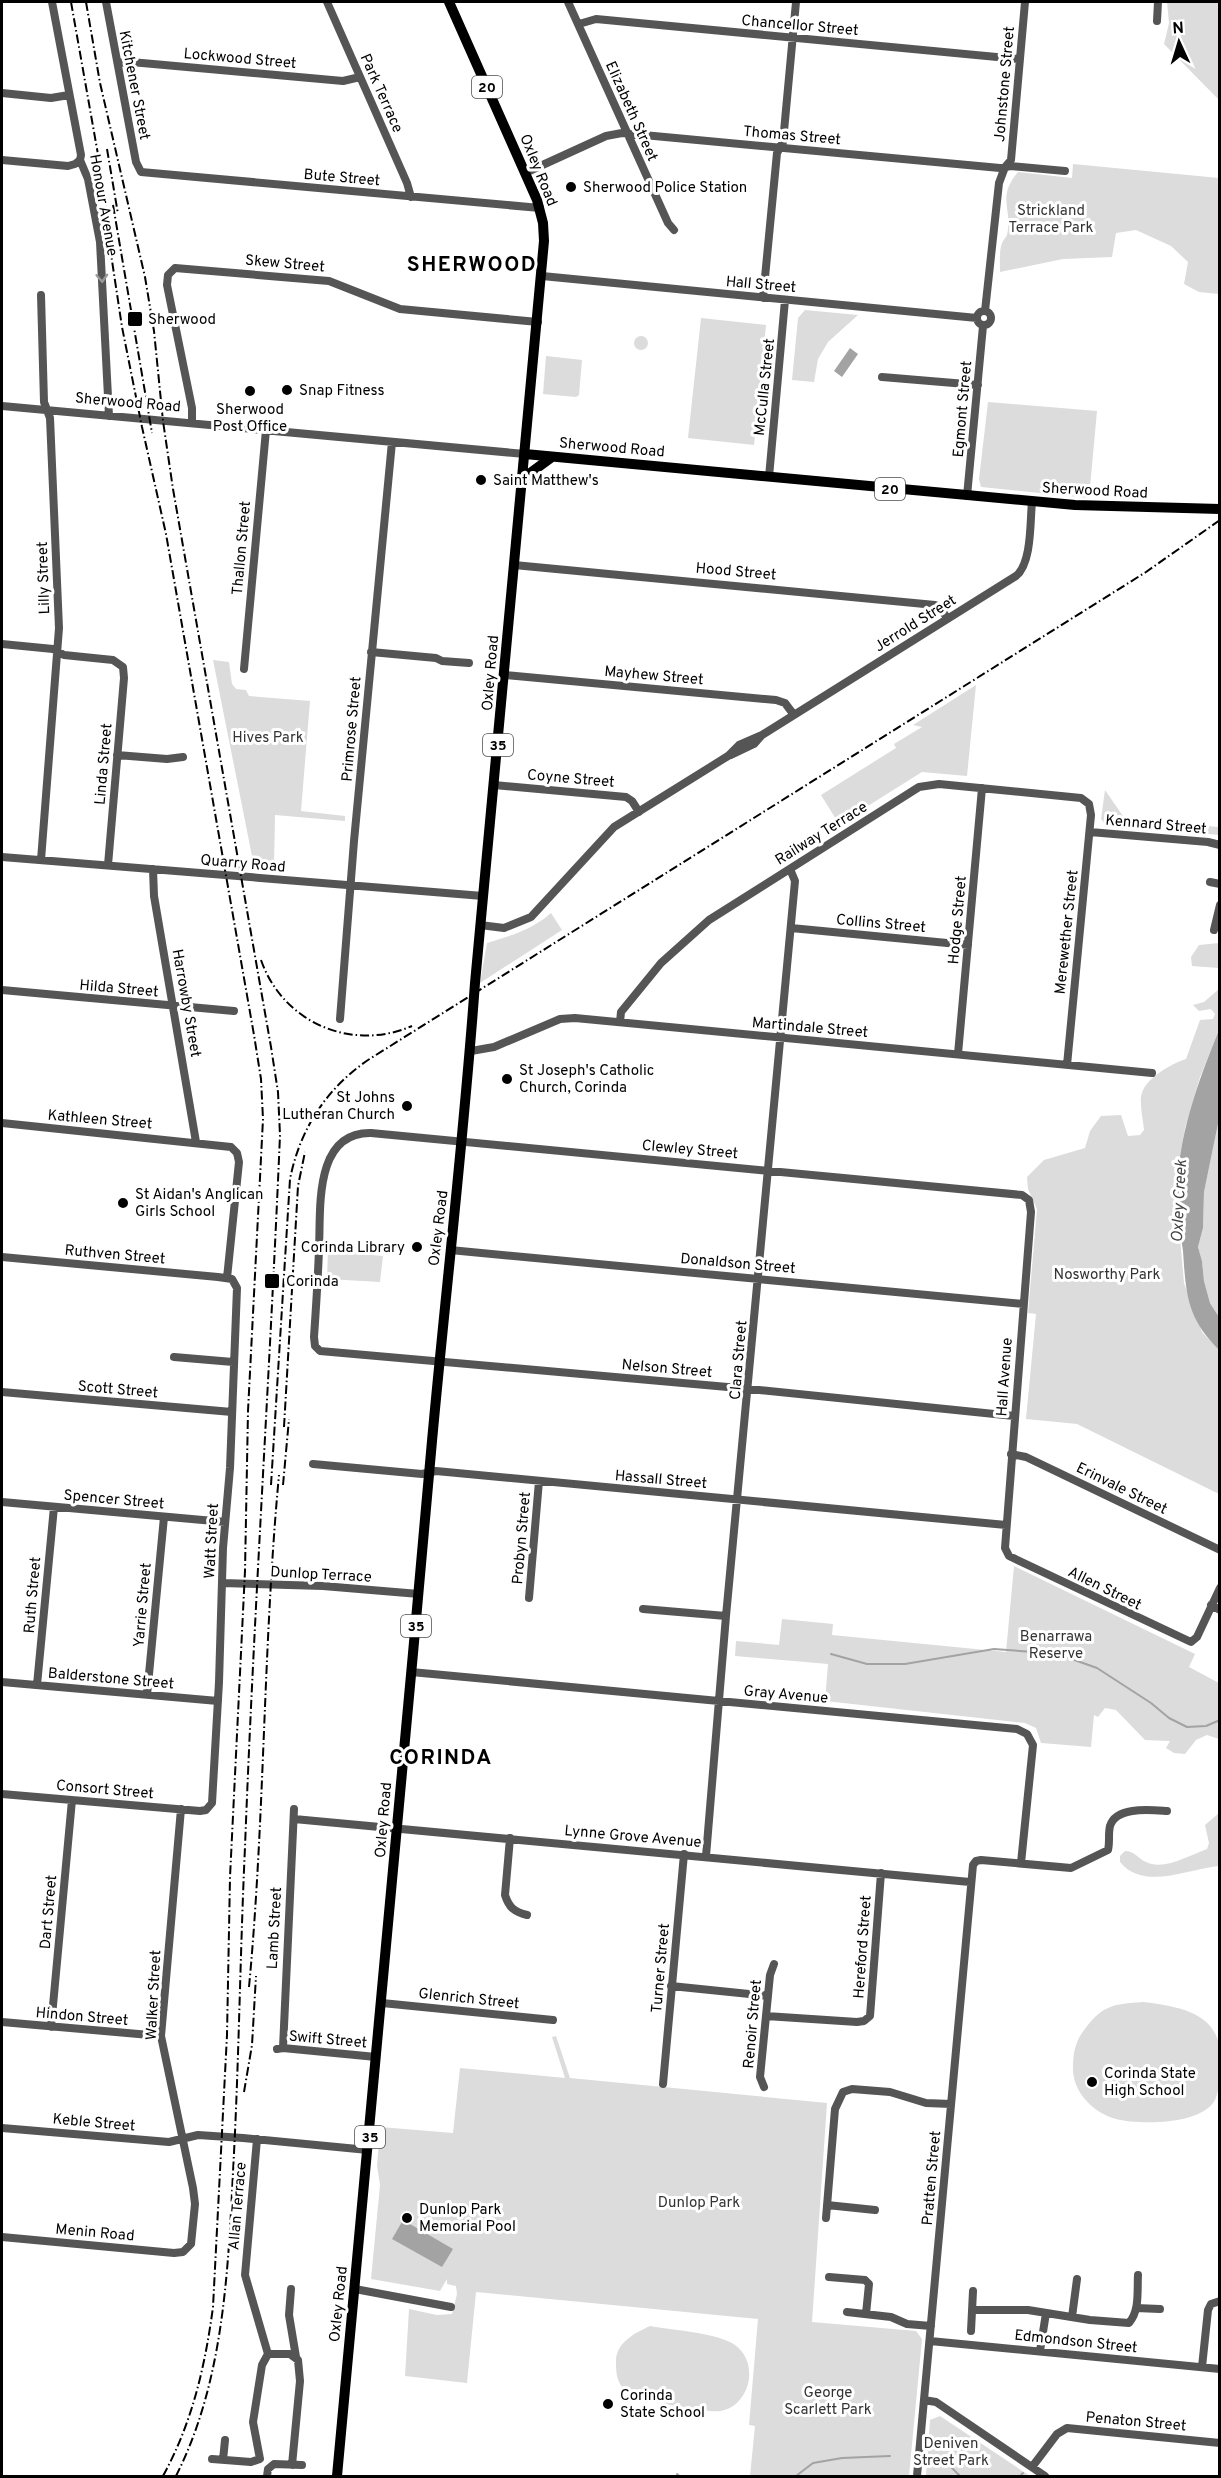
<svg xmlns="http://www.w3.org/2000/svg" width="1221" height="2478" viewBox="0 0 1221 2478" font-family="Overpass,sans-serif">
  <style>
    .green { fill: #dcdcdc }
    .water { fill: #a3a3a3 }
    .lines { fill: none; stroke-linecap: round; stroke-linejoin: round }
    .stream { stroke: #a3a3a3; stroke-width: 2 }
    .minor { stroke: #555; stroke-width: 8 }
    .major { stroke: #000; stroke-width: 10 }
    .rail { stroke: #000; stroke-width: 2; stroke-dasharray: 9 3 1.5 3; stroke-linecap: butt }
    .oneway { stroke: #999 }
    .poi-dot { fill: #000; stroke: #fff; stroke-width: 2 }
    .labels { text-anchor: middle; stroke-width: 6; stroke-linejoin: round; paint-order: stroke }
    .shield { fill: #fff; stroke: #4c4c4c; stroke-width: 1.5 }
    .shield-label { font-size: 14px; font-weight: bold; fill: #000 }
    .street-label { font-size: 15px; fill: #000; stroke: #fff }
    .poi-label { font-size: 15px; fill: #000; stroke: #fff; text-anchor: start }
    .park-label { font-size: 15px; fill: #333; stroke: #fff }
    .water-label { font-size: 16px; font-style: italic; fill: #444; stroke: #fff }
    .district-label { font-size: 21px; font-weight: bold; letter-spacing: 1.5px; fill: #000; stroke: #fff }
  </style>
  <rect width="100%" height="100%" fill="#fff"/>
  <path class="green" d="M 1167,2 L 1219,2 L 1219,100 L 1164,44 L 1169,23 Z
    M 1073,164 L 1219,178 L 1219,294 L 1199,292 L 1184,284 L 1188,262 L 1171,246 L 1136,230 L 1116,233 L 1112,257 L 1063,259 L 1000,272 C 1000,263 999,251 1002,243 C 1003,240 1006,238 1007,235 C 1013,208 996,198 1018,172 L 1072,178 Z
    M 805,310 L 858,315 L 828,342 L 818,359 L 814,382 L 792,380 L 798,318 Z
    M 701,318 L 766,325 L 754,445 L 688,438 Z
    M634 343a7 7 0 1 1 14 0a7 7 0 1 1-14 0Z
    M 546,356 L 582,360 L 579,395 L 576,397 L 543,394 Z
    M 988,402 L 1097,411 L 1089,498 L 981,487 L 979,479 Z
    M 213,660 L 229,662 L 232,684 L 236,689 L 246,690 L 249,696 L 310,701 L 301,811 L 345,816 L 345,821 L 275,815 L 274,867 L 254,866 Z
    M 976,685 L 967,776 L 922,772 L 839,824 L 821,795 L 896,748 L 894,744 L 922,727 L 913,725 Z
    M 1105,790 L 1125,819 L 1219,827 L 1219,835 L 1105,824 L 1101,819 Z
    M 551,913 L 562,930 L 480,983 L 487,943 C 512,935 530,931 551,913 Z
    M 1219,943 L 1219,968 L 1192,966 L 1191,957 L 1199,945 Z
    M 1219,989 L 1219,1030 L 1200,1077 L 1185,1128 L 1178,1166 L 1177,1203 L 1184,1283 L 1202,1332 L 1219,1350 L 1219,1494 L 1077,1424 L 1026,1419 L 1036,1314 L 1028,1313 L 1037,1209 L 1028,1189 L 1027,1177 L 1044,1160 L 1085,1148 L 1090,1131 L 1101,1116 L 1121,1115 L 1128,1136 L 1140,1135 L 1144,1130 C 1143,1119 1140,1107 1141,1097 C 1143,1079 1171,1064 1186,1059 L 1200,1020 L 1213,1019 L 1215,1014 L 1211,1009 L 1199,1011 L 1193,1005 L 1204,1002 Z
    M 1219,1119 L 1219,1317 L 1210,1303 L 1204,1281 L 1202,1261 L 1198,1247 L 1203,1228 L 1204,1192 Z
    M 328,1251 L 383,1256 L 380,1282 L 327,1279 Z
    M 1014,1566 L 1195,1654 L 1189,1667 L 1219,1683 L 1219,1739 L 1207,1735 L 1196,1740 L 1185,1754 L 1174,1753 L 1166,1748 L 1170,1741 L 1145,1740 L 1116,1710 L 1105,1708 L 1098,1717 L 1094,1715 L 1091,1747 L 1041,1743 L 1036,1728 L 1025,1723 L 825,1701 L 828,1664 L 735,1656 L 736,1641 L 779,1645 L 782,1619 L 833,1624 L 832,1635 L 1006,1652 Z
    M 1219,1810 L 1219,1866 C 1188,1869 1143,1891 1120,1862 L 1120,1856 L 1125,1851 C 1135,1851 1137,1858 1146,1862 C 1164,1871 1190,1855 1207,1849 L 1209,1843 L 1205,1825 L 1219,1813 Z
    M 1143,2002 C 1176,2006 1220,2012 1220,2055 C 1220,2069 1221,2087 1215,2100 C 1202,2125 1139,2125 1116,2119 C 1094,2113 1072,2092 1073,2067 C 1073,2055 1075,2043 1082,2033 C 1101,2006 1111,2004 1143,2002 Z
    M 556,2036 L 570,2078 L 827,2103 L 812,2322 L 916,2331 L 922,2339 L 909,2476 L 750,2476 L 755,2426 L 749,2425 L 758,2319 L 476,2292 L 467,2383 L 405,2376 L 409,2309 L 437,2315 L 452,2314 L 457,2294 L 456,2286 L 447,2284 L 447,2279 L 440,2291 L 371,2279 L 380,2185 L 377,2166 L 380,2127 L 453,2133 L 460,2068 L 565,2078 L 552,2037 Z
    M 650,2326 C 671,2330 719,2333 735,2345 C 763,2365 747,2416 710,2411 C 690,2409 634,2401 622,2387 C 616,2379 616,2370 616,2360 C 617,2342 635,2333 650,2326 Z
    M 940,2416 L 1030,2476 L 926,2476 L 930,2420 Z"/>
  <path class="water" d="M 850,348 L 858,354 L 842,377 L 834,371 Z
    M 1219,1030 L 1219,1119 L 1204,1192 L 1203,1228 L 1198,1247 L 1202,1261 L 1204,1281 L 1210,1303 L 1219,1317 L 1219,1350 C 1187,1318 1186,1295 1183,1251 C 1181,1235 1177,1218 1177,1201 C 1176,1141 1197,1084 1219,1030 Z
    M 403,2220 L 453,2249 L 442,2267 L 392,2239 Z"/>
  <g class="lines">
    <path class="stream" d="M 831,1654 L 867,1664 L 905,1664 L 994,1649 L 1048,1653 L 1066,1657 L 1097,1668 L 1151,1703 L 1169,1718 L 1187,1727 L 1206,1726 L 1220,1720
      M 940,2456 L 960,2476
      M 677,2474 L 679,2476
      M 796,2476 L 813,2463 L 842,2458 L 890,2456
      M 1020,2476 L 1023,2473"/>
    <path class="minor" d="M 52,2 L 81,155 L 80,160 L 88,179 L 100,242 L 109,416
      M 106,2 L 136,162 L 141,172 L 540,208
      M 327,2 L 407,183 L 411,197
      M 568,2 L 668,223 L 674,230
      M 1157,21 L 1158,2
      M 579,24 L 596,19 L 1019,59
      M 118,63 L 131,62 L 343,81 L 360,77
      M 2,93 L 51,98 L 69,95
      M 2,160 L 68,166 L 75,164 L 80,160
      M 525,173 L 606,136 L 622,133 L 1000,168 L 1011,166 L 1065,171
      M 542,276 L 977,318
      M 763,298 L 777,153 L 783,142 L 796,2
      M977 318a7 7 0 1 1 14 0a7 7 0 1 1-14 0Z
      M 985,311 L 999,183 L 1005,167 L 1011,160 L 1025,2
      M 882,377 L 978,385
      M 2,406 L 525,454
      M 192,423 L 192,408 L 167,285 L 168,275 L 175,268 L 329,281 L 400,309 L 538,322
      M 769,477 L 785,300
      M 967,496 L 983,326
      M 514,565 L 935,605 L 941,607 L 947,619
      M 2,644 L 53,649 L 64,655 L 113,660 L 123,667 L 124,678 L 108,865
      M 371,652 L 436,658 L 442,661 L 469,663
      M 244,669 L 266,430
      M 505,675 L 776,700 L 785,703 L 794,715
      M 117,755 L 167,759 L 183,757
      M 731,755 L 754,744 L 762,735
      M 494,785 L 626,797 L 632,801 L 639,812
      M 1090,832 L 1208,842 L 1220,845
      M 2,857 L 483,896
      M 41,860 L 59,628 L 50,418 L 44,402 L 41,295
      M 153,869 L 154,896 L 196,1142
      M 1210,882 L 1220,884
      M 480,925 L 504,928 L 531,917 L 614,827 L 728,756 L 739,745 L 762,735 L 1016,576 C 1032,563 1030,522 1032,501
      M 791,928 L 968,945
      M 1214,930 L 1220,905
      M 2,990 L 234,1011
      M 340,1019 L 354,841 L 392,442
      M 620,1022 L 621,1012 L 661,963 L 709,920 L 919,787 L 939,784 L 1081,798 L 1089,804 L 1091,815 L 1067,1065
      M 471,1051 L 494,1047 L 560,1019 L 575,1018 L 1152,1073
      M 958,1054 L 982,788
      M 2,1123 L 231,1147 L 237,1153 L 239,1162 L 227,1278
      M 450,1250 L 1023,1304
      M 2,1257 L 218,1277 L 232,1279 L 237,1288 L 230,1468 L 223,1548 L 219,1682 L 212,1803 L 206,1810 L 200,1811 L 2,1794
      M 174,1357 L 233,1362
      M 2,1392 L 232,1412
      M 1014,1416 L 739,1388 L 320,1351 L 315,1346 L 314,1337 C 316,1308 318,1278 319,1249 C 321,1210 313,1132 371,1133 L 1022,1195 L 1029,1200 L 1031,1212 L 1005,1548 L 1009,1556 L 1191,1642 L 1197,1637 L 1220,1588
      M 1011,1454 L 1026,1457 L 1220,1550
      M 313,1464 L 422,1474 L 436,1471 L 1006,1525
      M 2,1502 L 225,1522
      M 222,1583 L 323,1586 L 419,1594
      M 529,1598 L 539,1481
      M 1211,1605 L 1220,1610
      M 643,1609 L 726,1616
      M 411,1672 L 1017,1729 L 1027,1734 L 1033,1745 L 1021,1863
      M 2,1682 L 218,1701
      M 37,1685 L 54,1507
      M 147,1695 L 164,1517
      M 294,1819 L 970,1882
      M 510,1838 L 505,1895 C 509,1908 515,1912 527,1915
      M 706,1856 L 726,1616 L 795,881 L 790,869
      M 671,1986 L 768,1996
      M 382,2003 L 553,2020
      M 766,2016 L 857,2022 L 864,2021 L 870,2016 L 881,1873
      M 2,2022 L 161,2036
      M 51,2027 L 72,1800
      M 283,2048 L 294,1809
      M 277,2049 L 283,2048 L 376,2057
      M 663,2084 L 684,1854
      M 764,2087 L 760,2077 L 770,1975 L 774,1964
      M 2,2128 L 169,2142 L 198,2135 L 243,2138 L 368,2150
      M 827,2205 L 875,2210
      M 826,2218 L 835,2109 L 843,2092 L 852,2089 L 890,2092 L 926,2103 L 951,2104
      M 2,2237 L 174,2253 L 183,2252 L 191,2244 L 195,2204 L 193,2188 L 161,2036 L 181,1809
      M 829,2277 L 865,2280 L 869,2284 L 866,2314
      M 291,2289 L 289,2315 L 296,2357
      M 355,2289 L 451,2307
      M 1136,2308 L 1160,2309
      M 973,2310 L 1028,2310 L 1090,2320 L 1129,2323 C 1140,2310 1137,2291 1138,2275
      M 847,2312 L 891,2317 L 907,2324 L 931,2326
      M 1072,2317 L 1077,2279
      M 971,2331 L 973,2291
      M 930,2341 L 1220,2369
      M 1040,2351 L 1046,2313
      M 268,2354 L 290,2354 L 298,2360 L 300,2381 L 292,2465
      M 1202,2367 L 1208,2310 L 1211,2304 L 1220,2301
      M 924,2400 L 936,2402 L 1045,2476
      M 212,2459 L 251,2462 L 260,2459 L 253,2422 L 262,2365 L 268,2354 L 245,2275 L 257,2139
      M 223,2460 L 225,2440
      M 1032,2467 L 1057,2434 L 1067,2428 L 1220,2443
      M 267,2476 L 268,2469 L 274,2464 L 302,2465
      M 917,2476 L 973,1865 L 976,1861 L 981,1860 L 1071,1868 L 1108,1850 C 1110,1842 1108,1834 1110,1826 C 1116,1806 1151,1810 1167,1811"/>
    <path class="major" d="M 525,454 L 1075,505 L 1220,509
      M 522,479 L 552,457
      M 337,2476 C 371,2131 401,1786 432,1441 C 446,1288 464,1136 475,983 L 544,241 L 543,223 L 537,200 L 449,2"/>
    <path class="rail" d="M 71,2 L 105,194 L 108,234 L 122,327 L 142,427 L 166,534 L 254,1035 L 261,1079 L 263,1119 L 248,1411 L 245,1571 L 230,1877 L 227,2035 L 213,2307 C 205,2367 192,2423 163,2476
      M 86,2 L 100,83 L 145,277 L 154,331 L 163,421 L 173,489 L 271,1047 L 278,1092 L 280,1135 C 270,1372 254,1609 245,1847 C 240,1955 239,2064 233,2172 C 228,2275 223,2383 176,2476
      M 107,149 L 118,214
      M 113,205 L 152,433
      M 261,960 C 283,1023 352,1052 412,1026
      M 284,1427 L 298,1186 L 305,1152
      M 271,1485 L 290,1179 C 300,1129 326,1089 368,1060 L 1146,572 L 1220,520
      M 283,1485 L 289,1419
      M 249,1987 C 265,1817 263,1645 279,1475
      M 244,2092 L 252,2045 L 256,1976"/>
  </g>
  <defs><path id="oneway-chevron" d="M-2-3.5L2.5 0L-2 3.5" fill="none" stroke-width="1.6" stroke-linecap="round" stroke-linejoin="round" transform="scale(1.5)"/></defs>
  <use class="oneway" href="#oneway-chevron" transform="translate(102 278) rotate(87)"/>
  <g class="poi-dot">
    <circle cx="571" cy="187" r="6"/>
    <rect x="127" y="311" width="16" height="16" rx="3"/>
    <circle cx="287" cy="390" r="6"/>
    <circle cx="250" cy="391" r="6"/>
    <circle cx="481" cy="480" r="6"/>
    <circle cx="507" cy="1079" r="6"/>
    <circle cx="407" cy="1106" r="6"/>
    <circle cx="123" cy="1203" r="6"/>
    <circle cx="417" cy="1247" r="6"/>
    <rect x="264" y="1273" width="16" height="16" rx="3"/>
    <circle cx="1092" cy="2082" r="6"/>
    <circle cx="407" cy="2218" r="6"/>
    <circle cx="608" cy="2404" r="6"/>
  </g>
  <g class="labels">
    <g class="shield">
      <rect x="472" y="76" width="30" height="22" rx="4.5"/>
      <rect x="875" y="478" width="30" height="22" rx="4.5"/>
      <rect x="483" y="734" width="30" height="22" rx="4.5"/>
      <rect x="401" y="1615" width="30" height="22" rx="4.5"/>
      <rect x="355" y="2126" width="30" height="22" rx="4.5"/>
    </g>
    <g class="shield-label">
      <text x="487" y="92">20</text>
      <text x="890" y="494">20</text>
      <text x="498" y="750">35</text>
      <text x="416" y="1631">35</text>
      <text x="370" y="2142">35</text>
    </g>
    <g class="street-label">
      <text transform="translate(800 25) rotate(5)" y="5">Chancellor Street</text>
      <text transform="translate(240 58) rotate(5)" y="5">Lockwood Street</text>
      <text transform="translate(1004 84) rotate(-85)" y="5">Johnstone Street</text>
      <text transform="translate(135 85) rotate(79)" y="5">Kitchener Street</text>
      <text transform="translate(382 93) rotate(66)" y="5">Park Terrace</text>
      <text transform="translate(632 111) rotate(66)" y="5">Elizabeth Street</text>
      <text transform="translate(792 135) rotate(5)" y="5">Thomas Street</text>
      <text transform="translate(539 170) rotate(68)" y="5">Oxley Road</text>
      <text transform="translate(342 177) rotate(5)" y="5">Bute Street</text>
      <text transform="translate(104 205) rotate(80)" y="5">Honour Avenue</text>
      <text transform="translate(285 263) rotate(5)" y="5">Skew Street</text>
      <text transform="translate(761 284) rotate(5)" y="5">Hall Street</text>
      <text transform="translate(764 387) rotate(-84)" y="5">McCulla Street</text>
      <text transform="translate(128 402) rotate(5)" y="5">Sherwood Road</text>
      <text transform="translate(962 409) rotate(-85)" y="5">Egmont Street</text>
      <text transform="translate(612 447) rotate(5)" y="5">Sherwood Road</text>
      <text transform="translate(1095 490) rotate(3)" y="5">Sherwood Road</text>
      <text transform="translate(241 548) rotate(-85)" y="5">Thallon Street</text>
      <text transform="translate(736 571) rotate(5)" y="5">Hood Street</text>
      <text transform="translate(43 578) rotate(-92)" y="5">Lilly Street</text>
      <text transform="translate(915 623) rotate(-32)" y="5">Jerrold Street</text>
      <text transform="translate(490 673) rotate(-85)" y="5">Oxley Road</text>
      <text transform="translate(654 675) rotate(5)" y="5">Mayhew Street</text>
      <text transform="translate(351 729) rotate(-85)" y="5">Primrose Street</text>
      <text transform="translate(103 764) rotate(-85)" y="5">Linda Street</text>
      <text transform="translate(571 778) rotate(5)" y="5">Coyne Street</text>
      <text transform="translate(1156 824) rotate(5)" y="5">Kennard Street</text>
      <text transform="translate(821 833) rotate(-32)" y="5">Railway Terrace</text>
      <text transform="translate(243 863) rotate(5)" y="5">Quarry Road</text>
      <text transform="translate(957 920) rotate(-85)" y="5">Hodge Street</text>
      <text transform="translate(881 923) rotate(5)" y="5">Collins Street</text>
      <text transform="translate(1066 932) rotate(-84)" y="5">Merewether Street</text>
      <text transform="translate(119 988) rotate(5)" y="5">Hilda Street</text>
      <text transform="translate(187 1003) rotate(80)" y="5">Harrowby Street</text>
      <text transform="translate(810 1027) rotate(5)" y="5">Martindale Street</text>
      <text transform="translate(100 1119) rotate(5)" y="5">Kathleen Street</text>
      <text transform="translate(690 1149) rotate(5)" y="5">Clewley Street</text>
      <text transform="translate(438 1228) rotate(-83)" y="5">Oxley Road</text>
      <text transform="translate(115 1254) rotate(5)" y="5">Ruthven Street</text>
      <text transform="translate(738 1263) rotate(5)" y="5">Donaldson Street</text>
      <text transform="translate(738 1360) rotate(-85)" y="5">Clara Street</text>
      <text transform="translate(667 1368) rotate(5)" y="5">Nelson Street</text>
      <text transform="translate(1004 1377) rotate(-86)" y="5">Hall Avenue</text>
      <text transform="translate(118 1389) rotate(5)" y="5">Scott Street</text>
      <text transform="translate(661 1479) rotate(5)" y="5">Hassall Street</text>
      <text transform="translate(1122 1488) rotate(26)" y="5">Erinvale Street</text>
      <text transform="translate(114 1499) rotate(5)" y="5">Spencer Street</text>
      <text transform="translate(521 1538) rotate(-85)" y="5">Probyn Street</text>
      <text transform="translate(211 1541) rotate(-87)" y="5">Watt Street</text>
      <text transform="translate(321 1574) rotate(3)" y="5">Dunlop Terrace</text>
      <text transform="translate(1105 1588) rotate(26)" y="5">Allen Street</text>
      <text transform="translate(32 1595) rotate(-85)" y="5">Ruth Street</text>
      <text transform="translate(142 1605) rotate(-85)" y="5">Yarrie Street</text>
      <text transform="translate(111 1678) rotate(5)" y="5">Balderstone Street</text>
      <text transform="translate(786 1694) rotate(5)" y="5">Gray Avenue</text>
      <text transform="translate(105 1789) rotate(5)" y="5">Consort Street</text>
      <text transform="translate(383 1820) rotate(-85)" y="5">Oxley Road</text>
      <text transform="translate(633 1836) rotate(5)" y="5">Lynne Grove Avenue</text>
      <text transform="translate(48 1912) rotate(-85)" y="5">Dart Street</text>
      <text transform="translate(274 1928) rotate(-87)" y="5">Lamb Street</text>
      <text transform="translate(862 1947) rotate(-86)" y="5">Hereford Street</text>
      <text transform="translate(660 1968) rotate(-85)" y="5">Turner Street</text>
      <text transform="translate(153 1995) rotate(-87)" y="5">Walker Street</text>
      <text transform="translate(469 1998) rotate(6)" y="5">Glenrich Street</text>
      <text transform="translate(82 2016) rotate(5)" y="5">Hindon Street</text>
      <text transform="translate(752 2024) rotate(-85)" y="5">Renoir Street</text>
      <text transform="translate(328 2039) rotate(5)" y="5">Swift Street</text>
      <text transform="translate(94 2122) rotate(5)" y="5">Keble Street</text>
      <text transform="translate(931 2178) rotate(-85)" y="5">Pratten Street</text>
      <text transform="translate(237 2206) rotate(-85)" y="5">Allan Terrace</text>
      <text transform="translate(95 2232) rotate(5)" y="5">Menin Road</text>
      <text transform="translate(338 2304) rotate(-84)" y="5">Oxley Road</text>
      <text transform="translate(1076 2341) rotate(6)" y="5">Edmondson Street</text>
      <text transform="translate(1136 2421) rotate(5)" y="5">Penaton Street</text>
    </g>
    <g class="poi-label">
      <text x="583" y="192">Sherwood Police Station</text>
      <text x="148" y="324">Sherwood</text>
      <text x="299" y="395">Snap Fitness</text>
      <text x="250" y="414" text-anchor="middle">Sherwood<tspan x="250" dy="17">Post Office</tspan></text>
      <text x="493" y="485">Saint Matthew's</text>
      <text x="519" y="1075">St Joseph's Catholic<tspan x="519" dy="17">Church, Corinda</tspan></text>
      <text x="395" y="1102" text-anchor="end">St Johns<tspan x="395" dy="17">Lutheran Church</tspan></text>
      <text x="135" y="1199">St Aidan's Anglican<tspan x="135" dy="17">Girls School</tspan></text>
      <text x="405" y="1252" text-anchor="end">Corinda Library</text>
      <text x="286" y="1286">Corinda</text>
      <text x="1104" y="2078">Corinda State<tspan x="1104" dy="17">High School</tspan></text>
      <text x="419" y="2214">Dunlop Park<tspan x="419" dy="17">Memorial Pool</tspan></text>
      <text x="620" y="2400">Corinda<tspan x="620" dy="17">State School</tspan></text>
    </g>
    <g class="park-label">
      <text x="1051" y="215">Strickland<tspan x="1051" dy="17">Terrace Park</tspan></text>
      <text x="268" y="742">Hives Park</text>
      <text x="1107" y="1279">Nosworthy Park</text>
      <text x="1056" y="1641">Benarrawa<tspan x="1056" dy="17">Reserve</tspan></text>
      <text x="699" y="2207">Dunlop Park</text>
      <text x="828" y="2397">George<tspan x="828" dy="17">Scarlett Park</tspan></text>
      <text x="951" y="2448">Deniven<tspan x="951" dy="17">Street Park</tspan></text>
    </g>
    <g class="water-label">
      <text transform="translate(1178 1201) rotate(-87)" y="6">Oxley Creek</text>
    </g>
    <g class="district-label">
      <text x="472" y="271">SHERWOOD</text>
      <text x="441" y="1764">CORINDA</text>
    </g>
  </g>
  <rect width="1221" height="2478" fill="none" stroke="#000000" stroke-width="6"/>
  <g transform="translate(1179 42) rotate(356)" stroke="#ffffff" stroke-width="4.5" paint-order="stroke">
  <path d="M0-4.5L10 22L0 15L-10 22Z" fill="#000000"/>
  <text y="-9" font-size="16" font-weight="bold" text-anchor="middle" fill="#000000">N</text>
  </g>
</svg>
